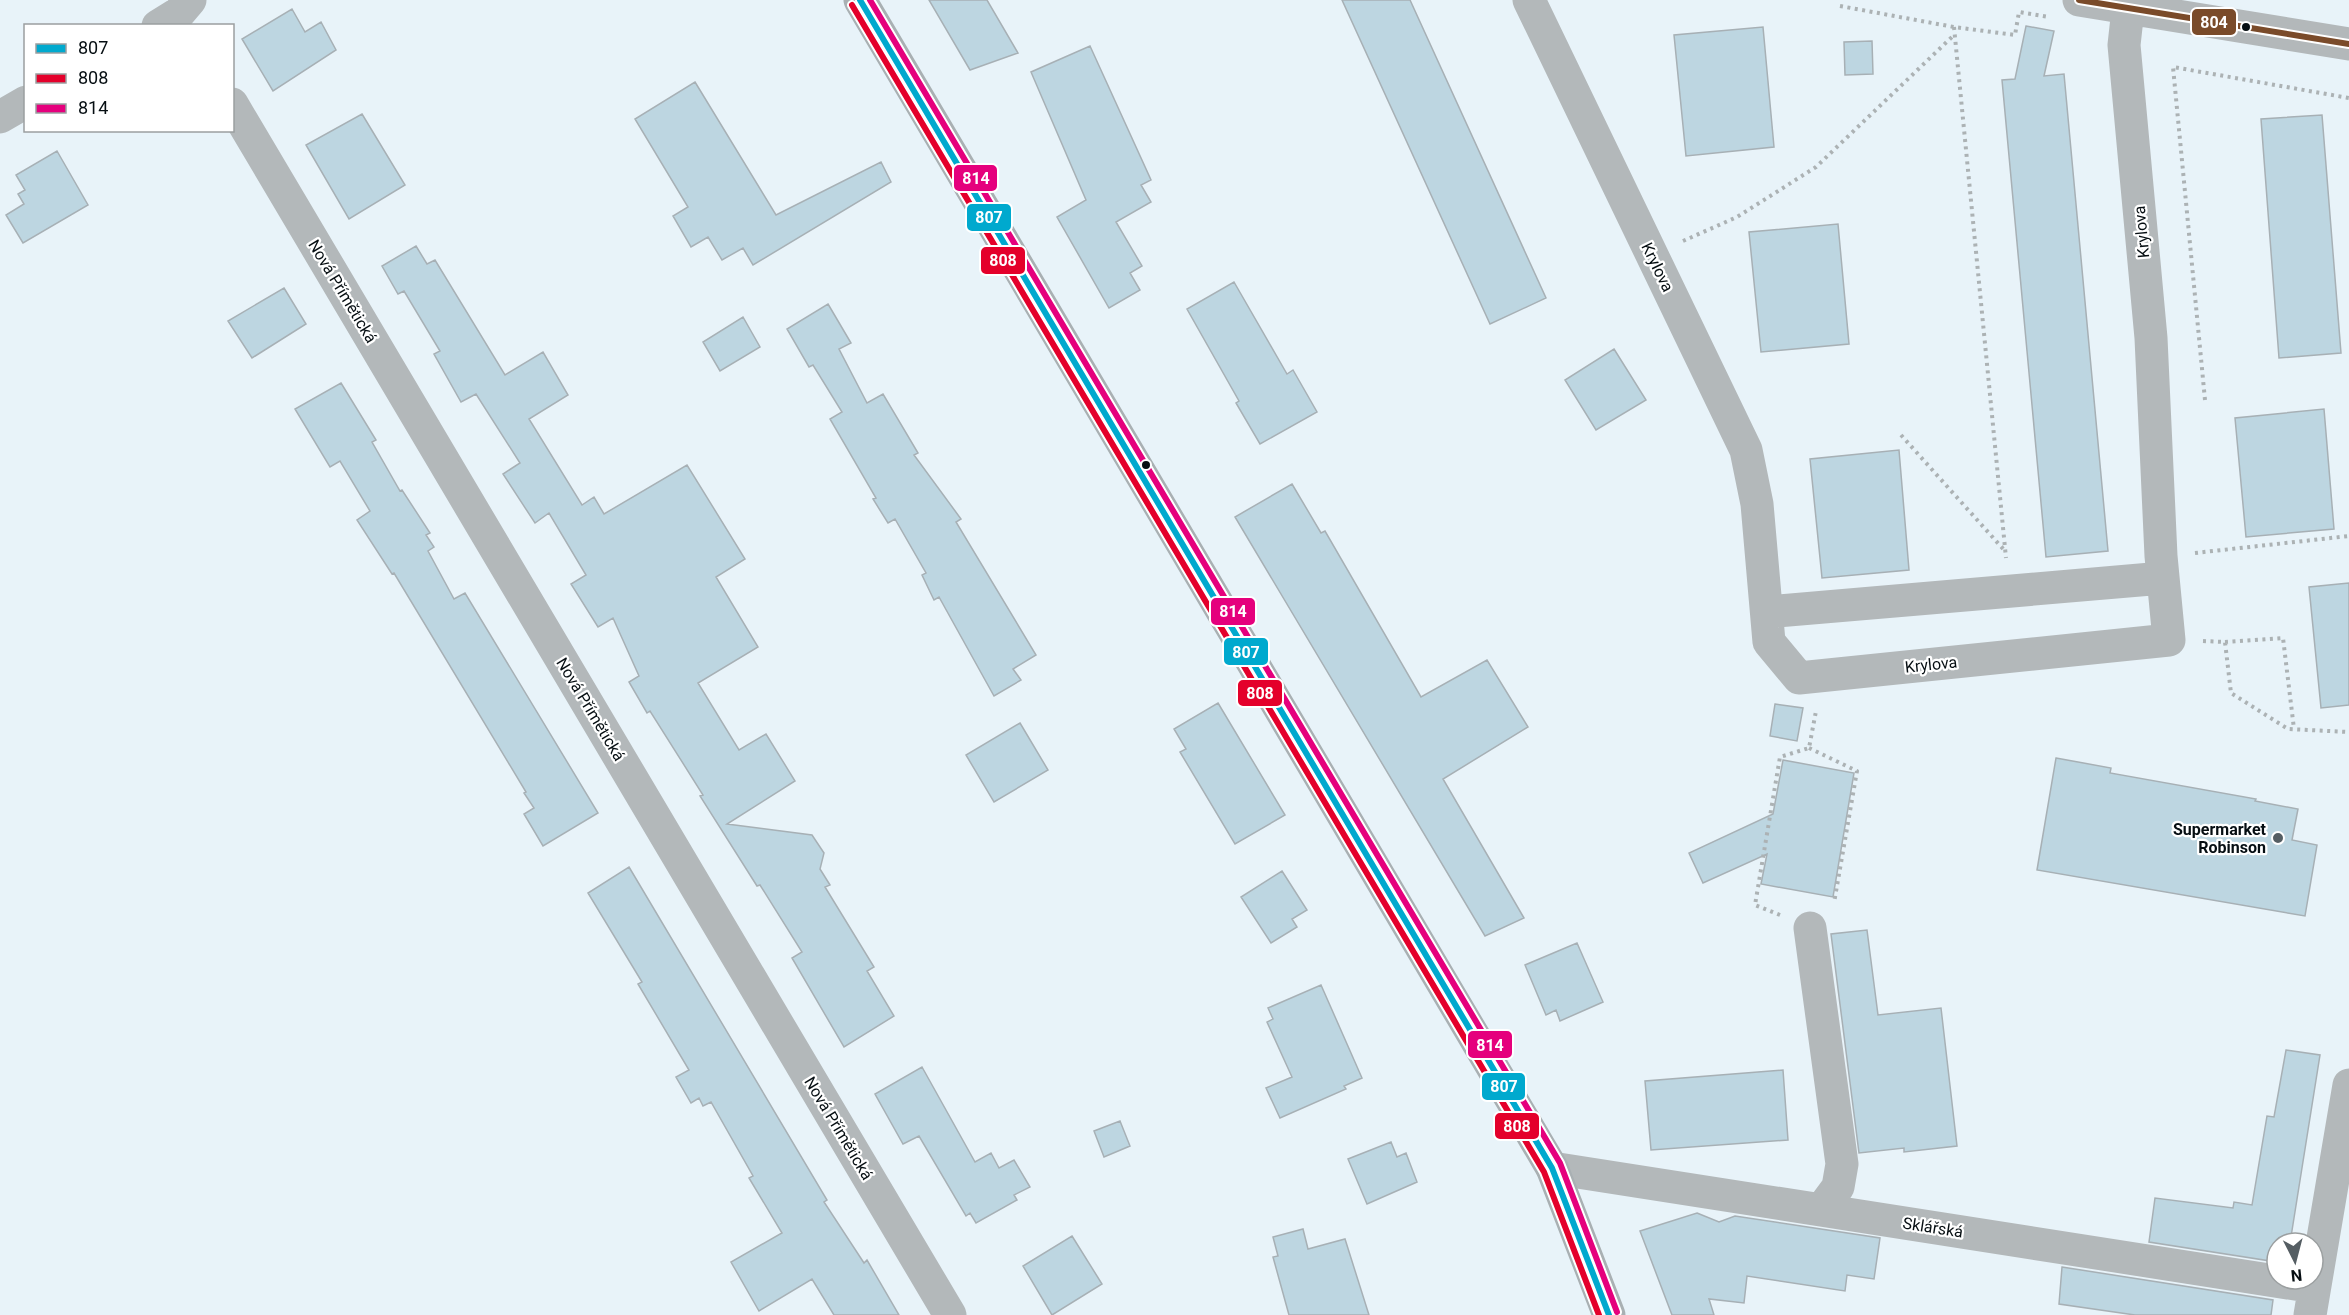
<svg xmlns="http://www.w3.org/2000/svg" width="2349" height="1315" viewBox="0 0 2349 1315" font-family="Roboto,sans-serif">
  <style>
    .building { fill: #bdd6e1; stroke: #a7b0b5; stroke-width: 1.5 }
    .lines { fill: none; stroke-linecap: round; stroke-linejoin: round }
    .path { stroke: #acb2b4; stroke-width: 4; stroke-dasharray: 3 4.5; stroke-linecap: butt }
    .minor { stroke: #b3b8ba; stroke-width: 33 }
    .major { stroke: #a9b0b3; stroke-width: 33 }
    .bus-1-casing { stroke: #fff; stroke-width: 10 }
    .bus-2-casing { stroke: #fff; stroke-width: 10 }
    .bus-3-casing { stroke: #fff; stroke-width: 10 }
    .bus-4-casing { stroke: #fff; stroke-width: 10 }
    .bus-1 { stroke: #00a9ce; stroke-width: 6 }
    .bus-2 { stroke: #e4002b; stroke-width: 6 }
    .bus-3 { stroke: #e5007d; stroke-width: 6 }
    .bus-4 { stroke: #7a4b2a; stroke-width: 6 }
    .bus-dot { fill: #060e12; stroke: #fff; stroke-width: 2 }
    .poi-dot { fill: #555e63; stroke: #fff; stroke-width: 2 }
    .labels { text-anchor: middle; stroke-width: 4.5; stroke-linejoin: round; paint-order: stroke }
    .street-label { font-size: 16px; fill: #060e12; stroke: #fff }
    .poi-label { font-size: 16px; font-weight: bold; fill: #060e12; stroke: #fff; text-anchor: end }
    .line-badge { stroke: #fff; stroke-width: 2 }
    .badge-label { font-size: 16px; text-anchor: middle; font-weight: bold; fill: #fff }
  </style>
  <rect width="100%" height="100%" fill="#e8f3f9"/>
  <path class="building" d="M 929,0 L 987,0 L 1018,53 L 970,70 Z
    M 1342,0 L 1410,0 L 1546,298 L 1490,324 Z
    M 292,9 L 305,32 L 321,22 L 336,50 L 273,91 L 242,39 Z
    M 2026,26 L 2054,31 L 2044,76 L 2064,74 L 2108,551 L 2046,557 L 2002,80 L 2015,79 Z
    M 1763,27 L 1774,147 L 1686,156 L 1674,35 Z
    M 1872,41 L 1873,74 L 1845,75 L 1844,42 Z
    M 1090,46 L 1151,180 L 1141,185 L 1151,202 L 1116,222 L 1142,266 L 1130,273 L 1140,290 L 1109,308 L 1057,217 L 1086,200 L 1031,72 Z
    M 695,82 L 776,215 L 881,162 L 891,182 L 753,265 L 743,248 L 722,260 L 708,237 L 691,247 L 673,216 L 688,207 L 635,119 Z
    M 362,114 L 405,185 L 349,219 L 306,145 Z
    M 2322,115 L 2341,353 L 2279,358 L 2261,119 Z
    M 57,151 L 88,205 L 23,243 L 6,215 L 24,204 L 18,194 L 25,190 L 16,175 Z
    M 1838,224 L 1849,344 L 1761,352 L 1749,232 Z
    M 416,246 L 427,264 L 435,260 L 505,375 L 543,352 L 568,395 L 529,419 L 582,505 L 594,497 L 604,514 L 687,465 L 745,559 L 716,577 L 758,647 L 698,683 L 739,750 L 766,734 L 795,781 L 727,824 L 812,835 L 824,853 L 820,869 L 830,885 L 825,887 L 874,967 L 867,971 L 894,1016 L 844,1047 L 792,958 L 802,952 L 760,885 L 757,886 L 700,796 L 703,795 L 650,711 L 647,713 L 629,682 L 639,676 L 613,618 L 598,627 L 571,584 L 586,575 L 549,513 L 535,523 L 503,474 L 520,463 L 476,394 L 461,402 L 434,354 L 440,351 L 404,291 L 398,294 L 382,266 Z
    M 1234,282 L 1287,374 L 1293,370 L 1317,412 L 1260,444 L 1236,403 L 1239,401 L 1187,309 Z
    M 284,288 L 306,324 L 252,358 L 228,321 Z
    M 828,304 L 851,343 L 839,349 L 867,403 L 883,394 L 918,453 L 914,455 L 961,519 L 956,522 L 1036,655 L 1013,669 L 1021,680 L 994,696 L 939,597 L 934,600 L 922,575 L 926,573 L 895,519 L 888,523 L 873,499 L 876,498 L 830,419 L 842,412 L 813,365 L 809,367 L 787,329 Z
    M 743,317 L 760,347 L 720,371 L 703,342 Z
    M 1614,349 L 1646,400 L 1596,430 L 1565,380 Z
    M 341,383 L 376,440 L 372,442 L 400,491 L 402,490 L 430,533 L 426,535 L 434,547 L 428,551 L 454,599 L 465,593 L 598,813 L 543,846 L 524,814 L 534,808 L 524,793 L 526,792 L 394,573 L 392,574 L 357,520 L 370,511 L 340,461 L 330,467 L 295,409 Z
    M 2324,409 L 2334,529 L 2246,537 L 2235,418 Z
    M 1899,450 L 1909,570 L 1822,578 L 1810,459 Z
    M 1292,484 L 1321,533 L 1325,531 L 1421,697 L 1487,660 L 1528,727 L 1443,779 L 1524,918 L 1485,936 L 1235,517 Z
    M 2349,583 L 2349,705 L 2321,708 L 2309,587 Z
    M 1218,703 L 1285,815 L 1235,844 L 1180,752 L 1186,749 L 1174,729 Z
    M 1775,704 L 1803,708 L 1797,741 L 1770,736 Z
    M 1020,723 L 1048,770 L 994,802 L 966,755 Z
    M 2056,758 L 2111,768 L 2110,773 L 2256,799 L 2255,801 L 2298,809 L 2292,840 L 2317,845 L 2305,916 L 2037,870 Z
    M 1783,760 L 1854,773 L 1833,897 L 1761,884 L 1767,854 L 1703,883 L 1689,853 L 1773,814 Z
    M 629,867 L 827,1200 L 824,1202 L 864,1263 L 867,1260 L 899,1315 L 834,1315 L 812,1279 L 759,1311 L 731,1262 L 782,1233 L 749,1178 L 753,1176 L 711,1102 L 703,1106 L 699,1098 L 691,1103 L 676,1077 L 689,1070 L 638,984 L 642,982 L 588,893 Z
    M 1282,871 L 1307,910 L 1292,919 L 1297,927 L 1271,943 L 1241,897 Z
    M 1867,930 L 1878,1015 L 1941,1008 L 1957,1146 L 1904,1152 L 1904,1148 L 1859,1153 L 1831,934 Z
    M 1577,943 L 1603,1002 L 1560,1021 L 1556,1010 L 1546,1015 L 1525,965 Z
    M 1321,985 L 1362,1078 L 1344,1086 L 1346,1089 L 1280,1118 L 1266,1088 L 1292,1077 L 1267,1022 L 1273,1019 L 1268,1008 Z
    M 2286,1050 L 2320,1055 L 2290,1243 L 2277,1243 L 2277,1262 L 2149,1242 L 2155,1198 L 2233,1208 L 2234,1202 L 2252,1205 L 2267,1116 L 2274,1117 Z
    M 922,1067 L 975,1162 L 991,1153 L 999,1168 L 1014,1160 L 1030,1187 L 1014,1195 L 1017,1200 L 976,1223 L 970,1213 L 966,1216 L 919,1136 L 903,1144 L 875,1094 Z
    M 1783,1070 L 1788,1140 L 1651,1150 L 1645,1081 Z
    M 1120,1121 L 1130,1146 L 1104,1157 L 1094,1131 Z
    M 1391,1142 L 1397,1157 L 1406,1153 L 1417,1182 L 1367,1204 L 1348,1159 Z
    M 1697,1213 L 1719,1222 L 1735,1216 L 1880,1238 L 1874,1279 L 1847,1275 L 1845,1291 L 1747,1276 L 1744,1303 L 1709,1299 L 1714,1315 L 1672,1315 L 1640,1231 Z
    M 1303,1229 L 1308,1249 L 1345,1239 L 1369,1315 L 1289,1315 L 1273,1257 L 1278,1256 L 1273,1237 Z
    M 1072,1236 L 1102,1284 L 1052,1315 L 1023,1266 Z
    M 2062,1267 L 2273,1300 L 2271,1315 L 2135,1315 L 2059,1304 Z"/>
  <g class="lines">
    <path class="path" d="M 1840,6 L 1954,27 L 2015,35 L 2019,12 L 2049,17
      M 1954,27 L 2006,558
      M 1683,241 L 1737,217 L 1816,167 L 1954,35
      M 2205,400 L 2173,67 L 2349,98
      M 1901,435 L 2005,551
      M 2195,553 L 2349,536
      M 2203,641 L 2225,642 L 2231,693 L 2288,729 L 2349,732
      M 2225,642 L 2283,638 L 2294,729
      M 1809,748 L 1857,771 L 1834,903
      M 1780,915 L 1755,905 L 1780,757 L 1809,748 L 1816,711"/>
    <path class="minor" d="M 1529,0 L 1746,450 L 1757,504 L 1769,642 L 1799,678 L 2169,640 L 2161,556 L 2151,338 L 2124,45 L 2128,9
      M 2079,0 L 2349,44
      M 158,26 L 179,13 L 190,0
      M 232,104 L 950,1315
      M 0,117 L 26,102
      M 1767,612 L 2163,578
      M 1810,928 L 1842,1164 L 1838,1187 L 1821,1210
      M 1552,1168 L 2314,1287
      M 2310,1315 L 2349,1085"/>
    <path class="major" d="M 860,0 L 1552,1168 L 1609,1315"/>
    <defs>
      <path id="bus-1" d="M 860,0 L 1552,1168 L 1609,1315"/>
      <path id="bus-2" d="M 852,5 L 1544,1172 L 1599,1315"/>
      <path id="bus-3" d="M 870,0 L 1560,1163 L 1617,1312"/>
      <path id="bus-4" d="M 2079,0 L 2349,44"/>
    </defs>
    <use href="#bus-1" class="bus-1-casing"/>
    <use href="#bus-2" class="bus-2-casing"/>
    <use href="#bus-3" class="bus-3-casing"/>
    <use href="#bus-4" class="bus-4-casing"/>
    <use href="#bus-1" class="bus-1"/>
    <use href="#bus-2" class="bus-2"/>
    <use href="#bus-3" class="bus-3"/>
    <use href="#bus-4" class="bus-4"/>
  </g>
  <g class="bus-dot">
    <circle cx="2246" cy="27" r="5"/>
    <circle cx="1146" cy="465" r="5"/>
  </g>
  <circle class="poi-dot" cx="2278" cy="838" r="6"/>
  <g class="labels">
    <g class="street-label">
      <text transform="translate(2141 232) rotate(-95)" y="6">Krylova</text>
      <text transform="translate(1658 267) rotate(64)" y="6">Krylova</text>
      <text transform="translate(343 291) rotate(59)" y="6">Nová Přímětická</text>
      <text transform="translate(1931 664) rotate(-6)" y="6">Krylova</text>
      <text transform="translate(591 709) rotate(59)" y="6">Nová Přímětická</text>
      <text transform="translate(839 1128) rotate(59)" y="6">Nová Přímětická</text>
      <text transform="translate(1933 1227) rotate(9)" y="6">Sklářská</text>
    </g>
    <g class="poi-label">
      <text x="2266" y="835">Supermarket<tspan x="2266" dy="18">Robinson</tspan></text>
    </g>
  </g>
  <g class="line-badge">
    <rect x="2191" y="8" width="46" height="28" rx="6" fill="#7a4b2a"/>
    <rect x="953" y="164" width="45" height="28" rx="6" fill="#e5007d"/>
    <rect x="966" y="203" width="46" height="29" rx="6" fill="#00a9ce"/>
    <rect x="980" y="246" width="46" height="29" rx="6" fill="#e4002b"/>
    <rect x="1210" y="597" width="46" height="29" rx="6" fill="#e5007d"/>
    <rect x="1223" y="637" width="46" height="29" rx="6" fill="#00a9ce"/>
    <rect x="1237" y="679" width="46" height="28" rx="6" fill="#e4002b"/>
    <rect x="1467" y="1030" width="46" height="29" rx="6" fill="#e5007d"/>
    <rect x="1481" y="1072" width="45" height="29" rx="6" fill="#00a9ce"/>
    <rect x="1494" y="1112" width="46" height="28" rx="6" fill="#e4002b"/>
  </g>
  <g class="badge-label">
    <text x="2214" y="28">804</text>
    <text x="976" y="184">814</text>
    <text x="989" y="223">807</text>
    <text x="1003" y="266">808</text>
    <text x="1233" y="617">814</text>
    <text x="1246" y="658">807</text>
    <text x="1260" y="699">808</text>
    <text x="1490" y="1051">814</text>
    <text x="1504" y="1092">807</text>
    <text x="1517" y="1132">808</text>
  </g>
  <rect x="24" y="24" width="210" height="108" fill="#ffffff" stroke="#9b9fa0" stroke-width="1.5"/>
  <rect x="36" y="44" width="30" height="9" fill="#00a9ce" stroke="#9b9fa0" stroke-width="1.5"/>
  <text x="78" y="54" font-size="18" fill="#060e12">807</text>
  <rect x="36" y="74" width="30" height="9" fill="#e4002b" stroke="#9b9fa0" stroke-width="1.5"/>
  <text x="78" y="84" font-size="18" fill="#060e12">808</text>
  <rect x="36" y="104" width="30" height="9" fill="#e5007d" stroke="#9b9fa0" stroke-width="1.5"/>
  <text x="78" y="114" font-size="18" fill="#060e12">814</text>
  <g transform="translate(2295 1261) rotate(174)"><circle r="28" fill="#ffffff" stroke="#9b9fa0" stroke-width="1.5"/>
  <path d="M0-4.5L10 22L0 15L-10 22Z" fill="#555e63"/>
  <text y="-9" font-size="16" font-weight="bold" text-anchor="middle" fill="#060e12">N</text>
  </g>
</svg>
